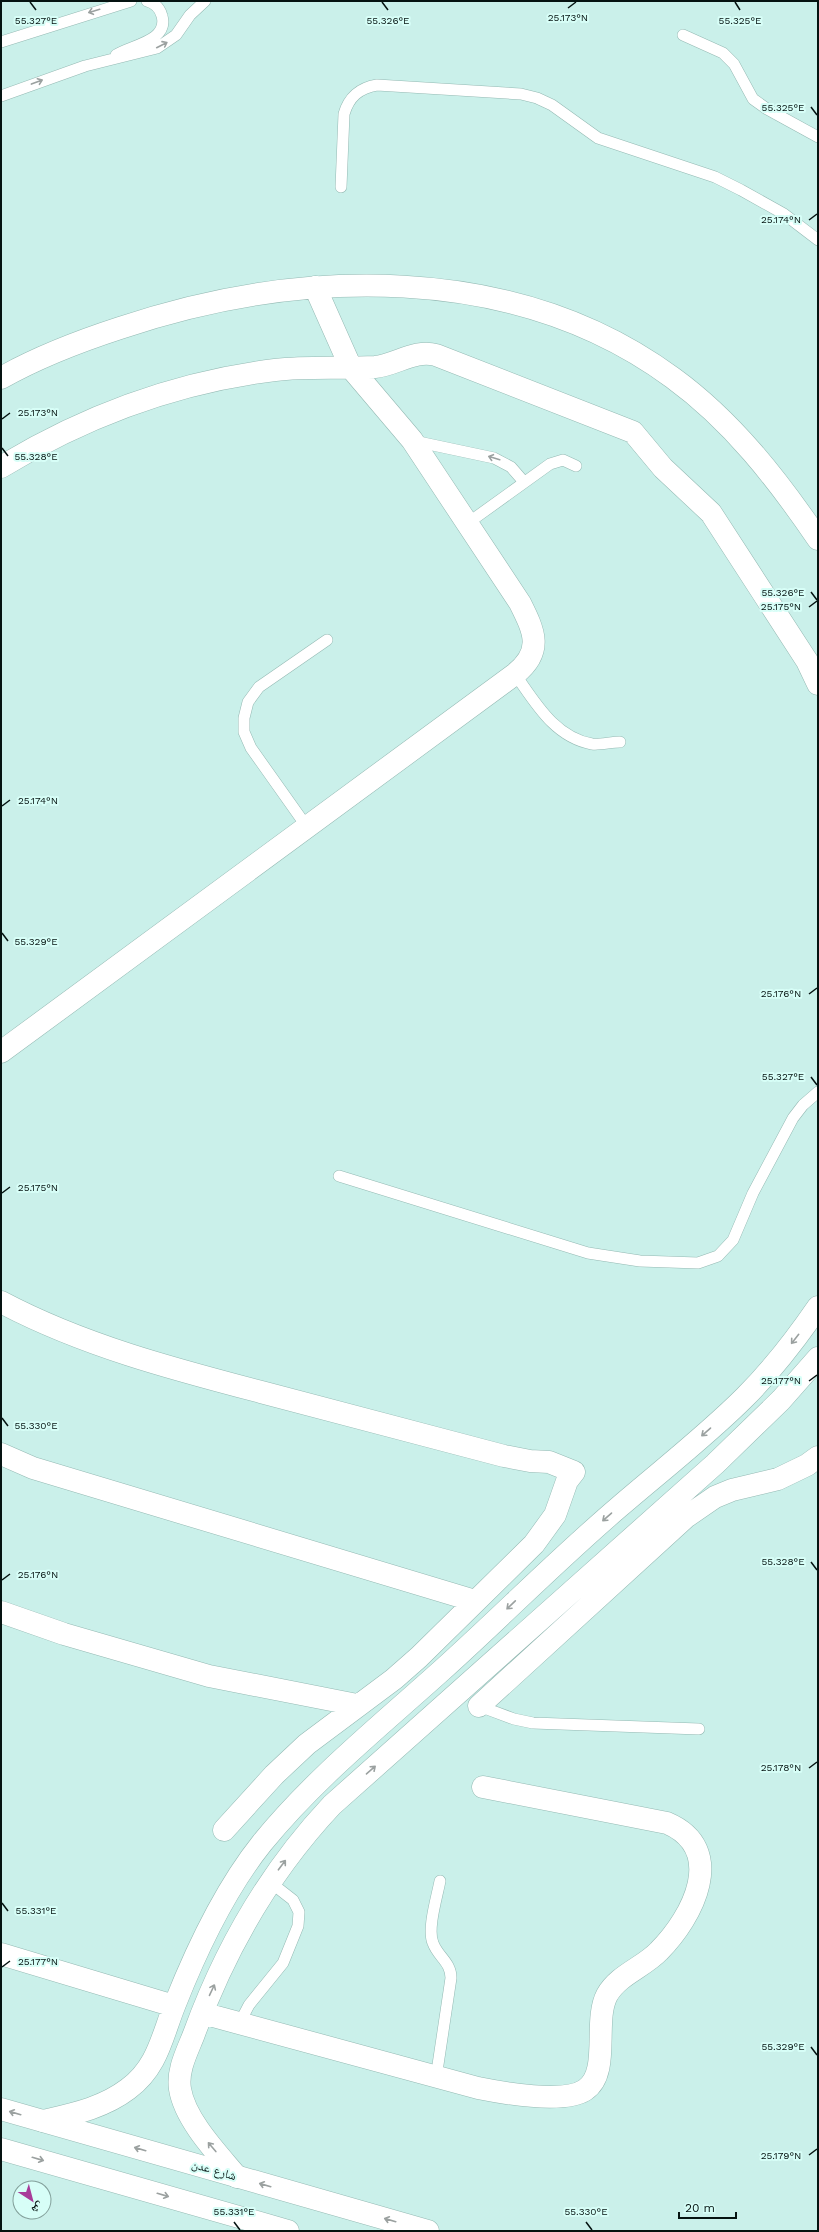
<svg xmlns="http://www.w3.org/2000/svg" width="819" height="2232" viewBox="0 0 819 2232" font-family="'Work Sans','Noto Naskh Arabic',sans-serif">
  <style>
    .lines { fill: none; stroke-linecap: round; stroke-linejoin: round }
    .service-casing { stroke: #94b9b3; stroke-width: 12 }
    .minor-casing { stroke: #94b9b3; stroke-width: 23 }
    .tertiary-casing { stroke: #94b9b3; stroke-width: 23 }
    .service { stroke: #fff; stroke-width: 11 }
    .minor { stroke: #fff; stroke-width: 22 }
    .tertiary { stroke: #fff; stroke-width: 22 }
    .oneway { stroke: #9ba1a0 }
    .ticks { fill: none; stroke: #051311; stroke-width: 1.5 }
    .labels { text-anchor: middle; stroke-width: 4; stroke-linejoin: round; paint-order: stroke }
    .street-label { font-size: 12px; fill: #051311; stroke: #d7fef7 }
    .ticks-label { font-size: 10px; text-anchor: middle; fill: #051311; stroke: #d7fef7; stroke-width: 4; stroke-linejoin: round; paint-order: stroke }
  </style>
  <rect width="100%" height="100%" fill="#caf0ea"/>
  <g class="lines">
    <defs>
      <path id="service" d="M 683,35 L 723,53 L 734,64 L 753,99 L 767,109 L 818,137
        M 1,42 L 131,1
        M 116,55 C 132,45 169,41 162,16 C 160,8 154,3 147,1
        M 1,96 L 85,66 L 157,48 L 176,35 L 190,15 L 205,1
        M 341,187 L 344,114 C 349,97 359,88 377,85 L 521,94 L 537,98 L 552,105 L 598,138 L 715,177 L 741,190 L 784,214 L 818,240
        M 414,441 L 494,458 L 511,467 L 524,482
        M 468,523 L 550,464 L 563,460 L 576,466
        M 515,674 C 535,702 554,737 592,744 C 600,745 611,742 620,742
        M 307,827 L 251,748 L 244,732 L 244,718 L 248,702 L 259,687 L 327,640
        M 339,1176 L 588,1253 L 640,1261 L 698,1263 L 718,1256 L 733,1240 L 753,1193 L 793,1118 L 803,1105 L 818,1092
        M 479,1706 L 514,1719 L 533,1723 L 699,1729
        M 239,2024 L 249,2005 L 283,1963 L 298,1926 L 299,1912 L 293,1900 L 270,1882
        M 436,2078 L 451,1978 C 451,1962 438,1957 433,1943 C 427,1929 437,1897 440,1881"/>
      <path id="minor" d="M 1,378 C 38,357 80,341 120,328 C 299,268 514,261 673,378 C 732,421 777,479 818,539
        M 1,467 C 85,416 177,382 275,370 C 309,366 342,369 375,367 C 396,365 415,349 436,355 L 633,432 L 663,468 L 711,513 L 807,661 L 818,684
        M 1,1052 L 515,674 C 544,651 534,631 520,603 L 412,440 L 351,368 L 315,287
        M 1,1302 C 82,1345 173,1369 261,1392 C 342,1413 423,1434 504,1456 L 530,1461 L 549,1462 L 574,1472 L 567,1481 L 555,1515 L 534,1544 L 419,1657 L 394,1679 L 307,1744 L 274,1775 L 224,1830
        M 1,1454 L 33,1468 L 475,1601
        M 1,1612 L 64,1634 L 209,1676 L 357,1705
        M 479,1706 L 686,1517 L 715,1497 L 732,1490 L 778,1479 L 807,1465 L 818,1457
        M 1,1954 L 174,2006
        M 202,2013 L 478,2088 C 503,2093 564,2104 585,2090 C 611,2073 593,2021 607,1995 C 618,1975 644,1967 659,1951 C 693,1917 728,1849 667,1823 L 483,1787
        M 43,2121 C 73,2114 103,2108 128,2089 C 158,2067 162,2036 175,2004 C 196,1951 226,1888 262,1843 C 314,1779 380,1726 441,1671 C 501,1617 558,1559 619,1507 C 662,1470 706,1436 745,1397 C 773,1369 796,1339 818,1307
        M 237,2177 C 217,2153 185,2120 180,2089 C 177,2070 187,2052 194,2034 C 225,1949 270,1871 332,1805 L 715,1464 L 781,1400 L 818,1358"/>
      <path id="tertiary" d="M 1,2109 L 428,2231
        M 1,2149 L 288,2231"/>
    </defs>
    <use href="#service" class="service-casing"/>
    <use href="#minor" class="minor-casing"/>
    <use href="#tertiary" class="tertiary-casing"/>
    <use href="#service" class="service"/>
    <use href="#minor" class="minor"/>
    <use href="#tertiary" class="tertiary"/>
  </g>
  <defs><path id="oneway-shaft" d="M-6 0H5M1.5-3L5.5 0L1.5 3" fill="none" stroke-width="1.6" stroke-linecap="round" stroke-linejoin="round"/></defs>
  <g class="oneway">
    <use href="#oneway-shaft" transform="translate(94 11) rotate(163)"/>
    <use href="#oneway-shaft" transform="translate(162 45) rotate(-27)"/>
    <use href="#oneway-shaft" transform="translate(37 82) rotate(-20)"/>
    <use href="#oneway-shaft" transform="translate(494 458) rotate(-163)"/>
    <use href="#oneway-shaft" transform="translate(795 1339) rotate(128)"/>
    <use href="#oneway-shaft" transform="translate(706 1432) rotate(139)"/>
    <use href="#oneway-shaft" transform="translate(607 1517) rotate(139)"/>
    <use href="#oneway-shaft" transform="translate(511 1605) rotate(136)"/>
    <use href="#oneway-shaft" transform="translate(371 1770) rotate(-41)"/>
    <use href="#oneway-shaft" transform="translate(282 1865) rotate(-53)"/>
    <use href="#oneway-shaft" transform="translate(212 1990) rotate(-65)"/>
    <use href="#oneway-shaft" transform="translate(15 2113) rotate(-164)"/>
    <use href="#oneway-shaft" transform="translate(212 2147) rotate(-130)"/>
    <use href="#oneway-shaft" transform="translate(140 2149) rotate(-164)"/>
    <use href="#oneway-shaft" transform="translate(38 2159) rotate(16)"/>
    <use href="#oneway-shaft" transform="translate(265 2185) rotate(-164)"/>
    <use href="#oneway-shaft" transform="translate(163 2195) rotate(16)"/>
    <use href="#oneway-shaft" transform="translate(390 2220) rotate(-164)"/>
  </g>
  <path class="ticks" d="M 30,2 L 36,10M 382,2 L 388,10M 735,2 L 740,10M 568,8 L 576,2M 811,107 L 817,115M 809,220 L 817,214M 2,419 L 10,413M 2,448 L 8,456M 811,592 L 817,600M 809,607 L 817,601M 2,806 L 10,800M 2,933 L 8,941M 809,994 L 817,988M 811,1077 L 817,1085M 2,1193 L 10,1187M 809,1381 L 817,1375M 2,1418 L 8,1426M 811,1562 L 817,1570M 2,1580 L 10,1574M 809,1768 L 817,1762M 2,1903 L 8,1911M 2,1967 L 10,1961M 811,2047 L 817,2055M 809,2155 L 817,2149M 234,2222 L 240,2230M 586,2222 L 592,2230"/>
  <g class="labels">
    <g class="street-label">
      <text transform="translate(214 2170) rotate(16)" y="4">شارع عدن</text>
    </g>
  </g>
  <g class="ticks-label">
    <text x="568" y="21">25.173°N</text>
    <text x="36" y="24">55.327°E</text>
    <text x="388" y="24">55.326°E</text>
    <text x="740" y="24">55.325°E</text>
    <text x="783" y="111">55.325°E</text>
    <text x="781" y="223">25.174°N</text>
    <text x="38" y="416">25.173°N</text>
    <text x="36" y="460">55.328°E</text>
    <text x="783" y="596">55.326°E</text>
    <text x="781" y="610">25.175°N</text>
    <text x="38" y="804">25.174°N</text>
    <text x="36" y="945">55.329°E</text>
    <text x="781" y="997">25.176°N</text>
    <text x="783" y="1080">55.327°E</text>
    <text x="38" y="1191">25.175°N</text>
    <text x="781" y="1384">25.177°N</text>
    <text x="36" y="1429">55.330°E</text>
    <text x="783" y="1565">55.328°E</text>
    <text x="38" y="1578">25.176°N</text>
    <text x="781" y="1771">25.178°N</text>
    <text x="36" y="1914">55.331°E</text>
    <text x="38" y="1965">25.177°N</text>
    <text x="783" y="2050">55.329°E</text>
    <text x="781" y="2159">25.179°N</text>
    <text x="234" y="2215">55.331°E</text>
    <text x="586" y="2215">55.330°E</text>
  </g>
  <rect width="819" height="2232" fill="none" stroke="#051311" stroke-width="4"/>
  <g transform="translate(32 2200) rotate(144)"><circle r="19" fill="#d7fef7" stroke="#83a09b"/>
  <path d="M0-3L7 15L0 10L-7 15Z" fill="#a83b99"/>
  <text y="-6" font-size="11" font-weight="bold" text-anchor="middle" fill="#051311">ش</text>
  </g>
  <path d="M679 2212v6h57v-6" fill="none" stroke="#051311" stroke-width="2"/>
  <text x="685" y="2212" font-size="12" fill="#051311" stroke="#d7fef7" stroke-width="3" paint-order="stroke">20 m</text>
</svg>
